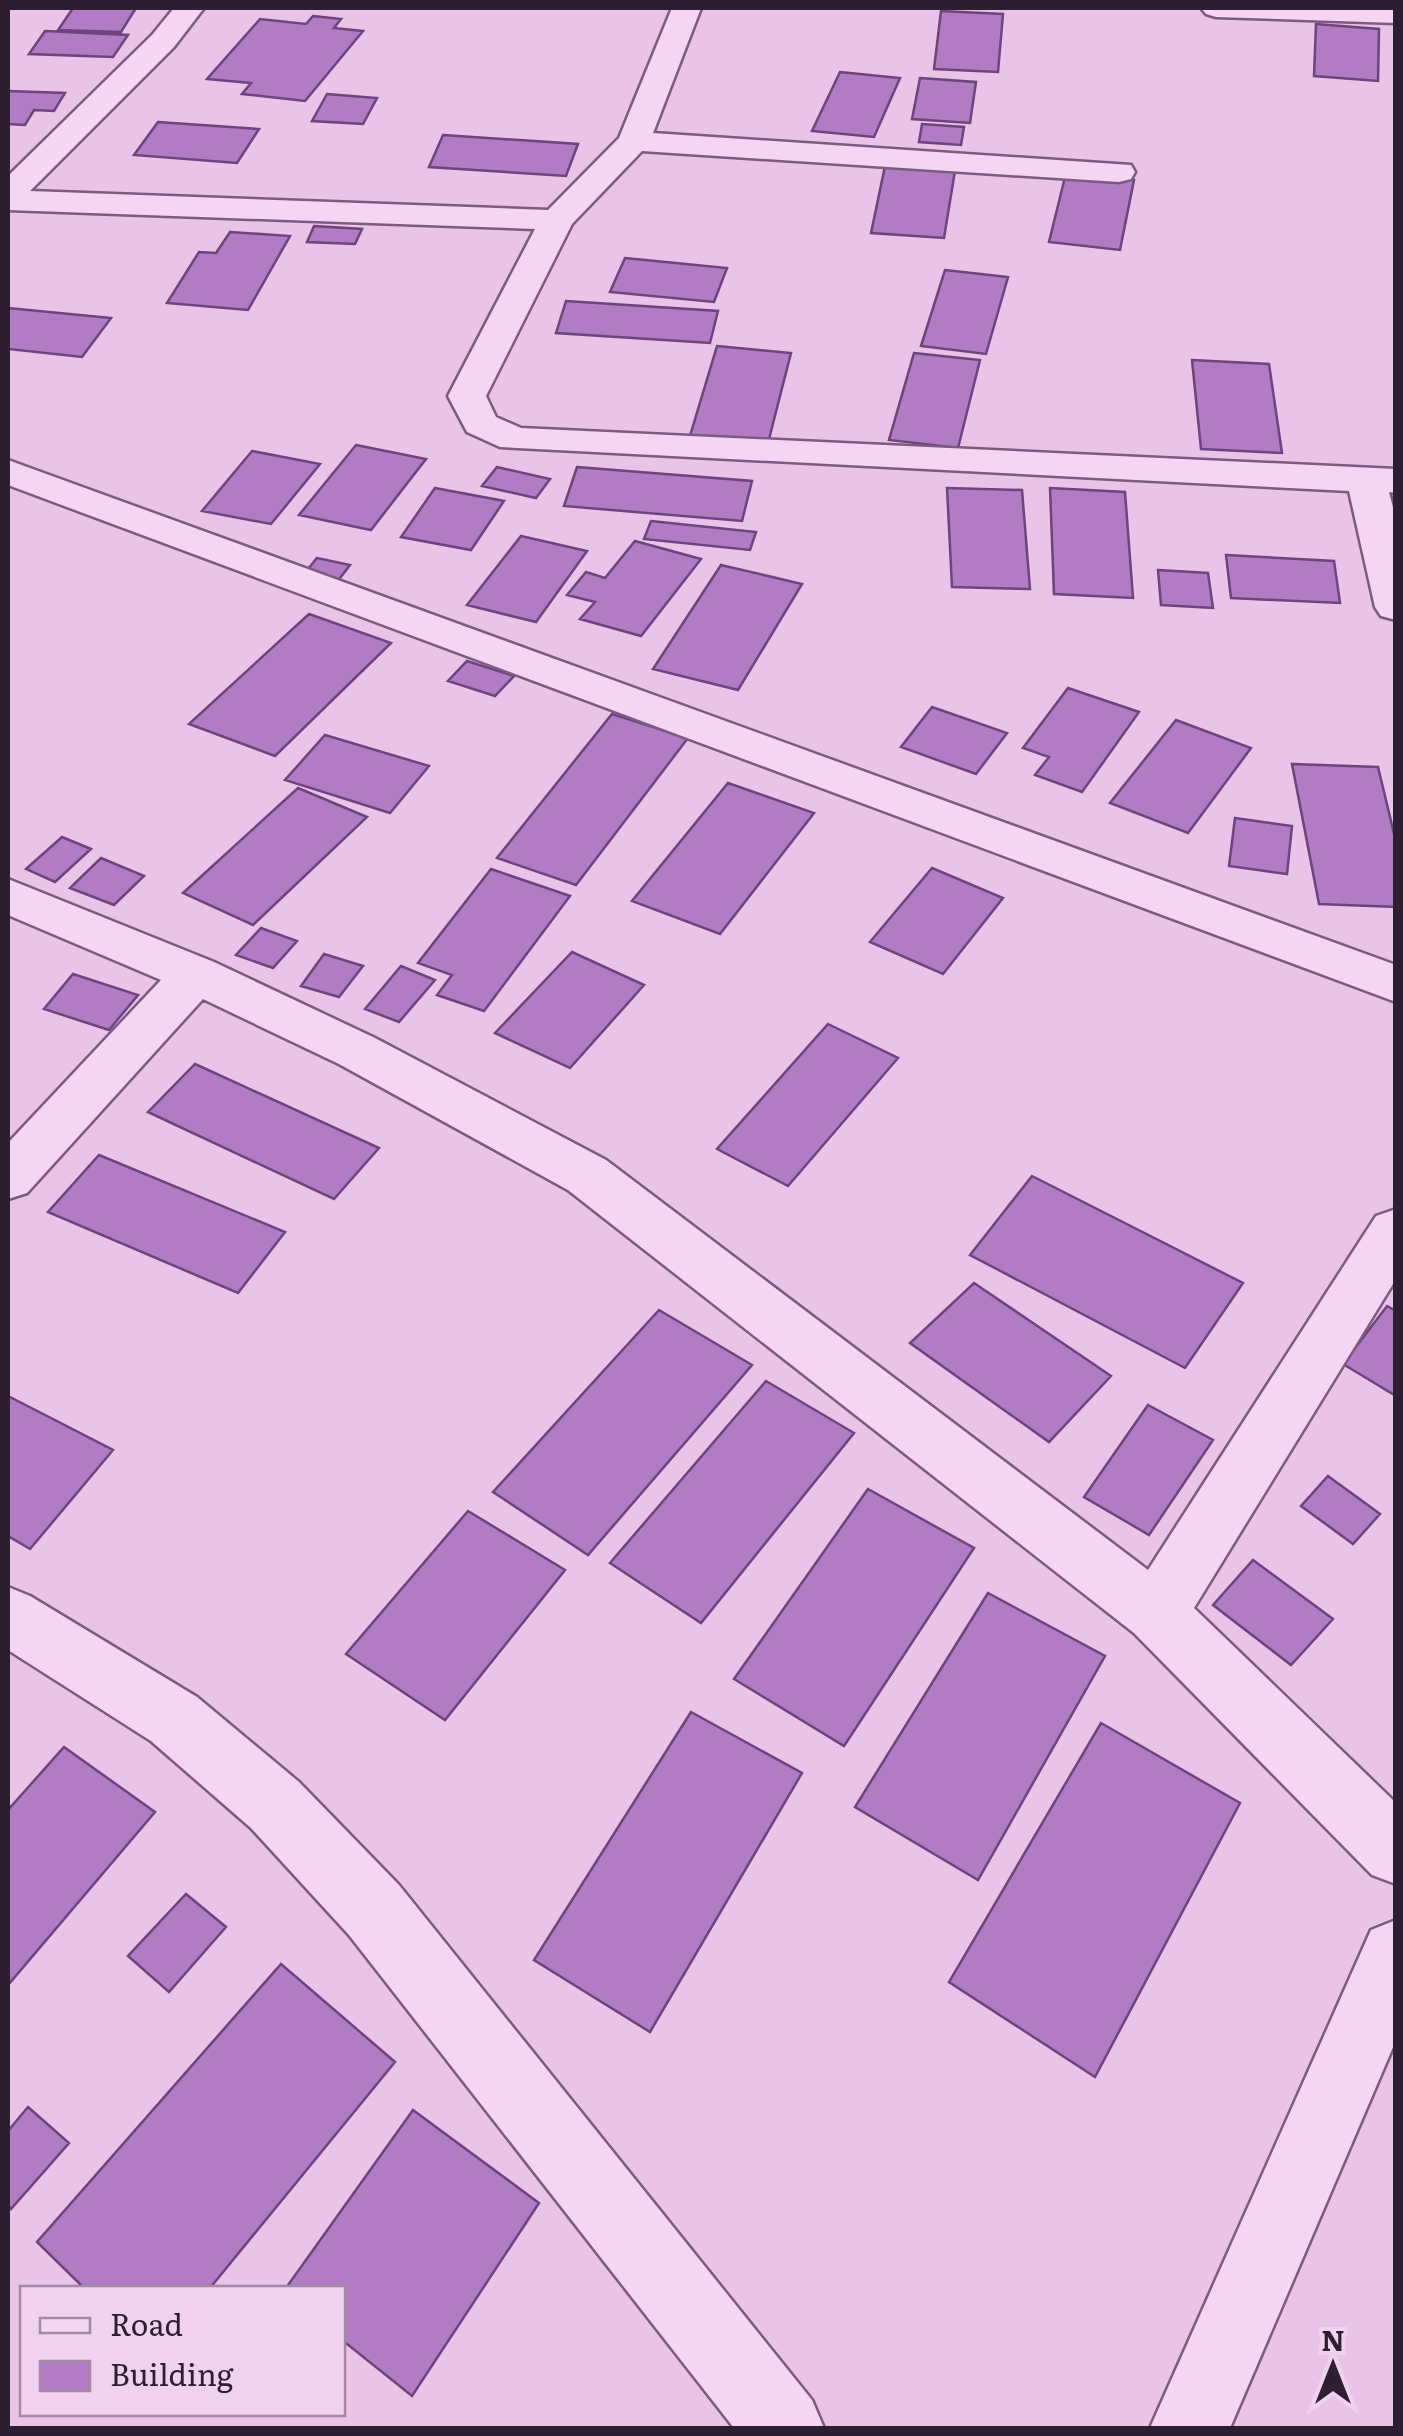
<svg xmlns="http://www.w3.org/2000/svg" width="1403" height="2436" viewBox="0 0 1403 2436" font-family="Literata,serif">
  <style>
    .building { fill: #b17cc4; stroke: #6d447e; stroke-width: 2.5 }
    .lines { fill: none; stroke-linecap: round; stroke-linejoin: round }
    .street-casing { stroke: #7c5b81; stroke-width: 5 }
    .street { fill: #f5d5f4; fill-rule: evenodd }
  </style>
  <rect width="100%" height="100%" fill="#e9c3e8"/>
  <path class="building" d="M 73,8 L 136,8 L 121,32 L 58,30 Z
    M 941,11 L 1003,14 L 998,72 L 934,69 Z
    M 313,16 L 341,19 L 334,28 L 363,31 L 305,101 L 242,94 L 251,83 L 207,79 L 260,19 L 306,24 Z
    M 1316,24 L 1379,29 L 1378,81 L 1314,76 Z
    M 45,31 L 128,35 L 113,57 L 29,54 Z
    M 840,72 L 900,78 L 874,137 L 812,131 Z
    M 920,78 L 976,82 L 970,123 L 912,119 Z
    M 8,91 L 65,93 L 54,111 L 34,110 L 25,125 L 8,124 Z
    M 327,94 L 377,98 L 363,124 L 312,121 Z
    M 158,122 L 259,129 L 237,163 L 134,155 Z
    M 922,124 L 964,127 L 961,145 L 919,142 Z
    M 443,135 L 578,144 L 566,176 L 429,167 Z
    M 885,166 L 955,171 L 944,238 L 871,233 Z
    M 1066,173 L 1134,180 L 1120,250 L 1049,242 Z
    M 314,226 L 362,229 L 355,244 L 307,242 Z
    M 230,232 L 290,236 L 248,310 L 167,303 L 199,252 L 216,253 Z
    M 625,258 L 727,268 L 714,302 L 610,292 Z
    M 945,270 L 1008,277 L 986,354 L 921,346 Z
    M 566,301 L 718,311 L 710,343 L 556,333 Z
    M 8,308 L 111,318 L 82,357 L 8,349 Z
    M 717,346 L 791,353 L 768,443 L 690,436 Z
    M 914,353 L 980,360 L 958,448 L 889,440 Z
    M 1192,360 L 1269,364 L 1282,453 L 1201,449 Z
    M 356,445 L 426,459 L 371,530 L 299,515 Z
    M 252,451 L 320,464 L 271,524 L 202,511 Z
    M 497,467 L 550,479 L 536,498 L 482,486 Z
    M 577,467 L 752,481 L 742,521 L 564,506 Z
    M 435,488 L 504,501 L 471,550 L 401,537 Z
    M 947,488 L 1022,490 L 1030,589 L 952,587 Z
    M 1050,488 L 1125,492 L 1133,598 L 1054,594 Z
    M 651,521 L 756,532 L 750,550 L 644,539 Z
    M 521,536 L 587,551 L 536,622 L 467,605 Z
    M 635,541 L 701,559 L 641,636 L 580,619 L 595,602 L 567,595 L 586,572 L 605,578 Z
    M 1226,555 L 1334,561 L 1340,603 L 1231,598 Z
    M 317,558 L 350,565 L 337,582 L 304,574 Z
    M 721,565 L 802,584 L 738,690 L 653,669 Z
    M 1158,570 L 1208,573 L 1213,608 L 1161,605 Z
    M 309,614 L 391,643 L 275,756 L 189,724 Z
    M 467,661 L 514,676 L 495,696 L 448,681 Z
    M 1068,688 L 1139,712 L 1082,792 L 1035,775 L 1049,757 L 1023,748 Z
    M 932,707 L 1007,733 L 976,774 L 901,747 Z
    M 612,714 L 688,738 L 576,885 L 497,858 Z
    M 1176,720 L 1251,748 L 1188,833 L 1110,803 Z
    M 325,735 L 429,766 L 390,813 L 285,780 Z
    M 1292,764 L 1378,767 L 1396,842 L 1396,907 L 1319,904 Z
    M 728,783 L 814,813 L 720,934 L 632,901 Z
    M 298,788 L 367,817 L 253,925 L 183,893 Z
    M 1235,818 L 1292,826 L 1287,874 L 1229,866 Z
    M 62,837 L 91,849 L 55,882 L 26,869 Z
    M 101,858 L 144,876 L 114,905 L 70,888 Z
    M 932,868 L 1003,898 L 943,974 L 870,942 Z
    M 491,869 L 570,896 L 484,1011 L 437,995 L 452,975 L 418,963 Z
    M 261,928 L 297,941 L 273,968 L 236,955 Z
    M 572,952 L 644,985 L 570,1068 L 495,1033 Z
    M 324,954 L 363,966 L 339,997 L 301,986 Z
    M 401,966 L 435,980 L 399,1022 L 365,1009 Z
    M 73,974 L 138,995 L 109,1030 L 44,1009 Z
    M 828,1024 L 898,1058 L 788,1186 L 717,1149 Z
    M 195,1064 L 379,1148 L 334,1199 L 148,1112 Z
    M 99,1155 L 285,1232 L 238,1293 L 48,1212 Z
    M 1032,1176 L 1243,1283 L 1185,1368 L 970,1255 Z
    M 974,1283 L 1111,1376 L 1049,1442 L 910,1343 Z
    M 1387,1306 L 1396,1311 L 1396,1396 L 1343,1364 Z
    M 659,1310 L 752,1365 L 588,1555 L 493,1492 Z
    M 766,1381 L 854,1433 L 701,1623 L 610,1563 Z
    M 8,1396 L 113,1450 L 30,1549 L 8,1536 Z
    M 1148,1405 L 1213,1440 L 1149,1535 L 1084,1497 Z
    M 1328,1476 L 1380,1514 L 1353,1544 L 1301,1506 Z
    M 868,1489 L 974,1548 L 844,1746 L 734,1679 Z
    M 468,1511 L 565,1570 L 445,1720 L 346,1654 Z
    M 1253,1560 L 1333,1619 L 1291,1665 L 1213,1605 Z
    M 988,1593 L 1105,1656 L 978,1880 L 855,1807 Z
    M 691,1712 L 802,1773 L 650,2032 L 534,1960 Z
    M 1101,1723 L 1240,1803 L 1095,2077 L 949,1982 Z
    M 64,1747 L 155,1812 L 8,1985 L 8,1810 Z
    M 186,1894 L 226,1927 L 169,1992 L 128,1956 Z
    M 281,1964 L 395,2062 L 210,2288 L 84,2288 L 37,2242 Z
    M 28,2107 L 69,2143 L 11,2209 L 8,2205 L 8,2131 Z
    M 413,2110 L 539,2203 L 412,2396 L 342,2340 L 342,2288 L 286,2288 Z"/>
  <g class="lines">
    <defs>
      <path id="street" d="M 174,8 L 204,8 L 174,47 L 30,191 L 548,210 L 619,138 L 672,8 L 701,8 L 653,133 L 1131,165 L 1135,172 L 1131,179 L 1119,182 L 642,151 L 572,224 L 486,396 L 496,417 L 521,428 L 1396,469 L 1396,493 L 1389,492 L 1396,519 L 1396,620 L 1381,616 L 1375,607 L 1349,491 L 500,447 L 467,432 L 448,396 L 535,229 L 8,210 L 8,176 L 152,35 Z
        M 1201,8 L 1396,8 L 1396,23 L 1216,17 L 1206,14 Z
        M 8,460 L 1396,965 L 1396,1002 L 8,485 Z
        M 8,879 L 214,962 L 375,1038 L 606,1160 L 1148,1570 L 1376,1216 L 1396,1209 L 1396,1279 L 1194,1608 L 1396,1803 L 1396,1884 L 1372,1875 L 1134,1633 L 568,1190 L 339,1064 L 203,999 L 27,1193 L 8,1199 L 8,1143 L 161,980 L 8,915 Z
        M 8,1587 L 30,1596 L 197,1697 L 299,1782 L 399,1885 L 812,2400 L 824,2428 L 734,2428 L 349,1935 L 251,1828 L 151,1741 L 8,1650 Z
        M 1396,1920 L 1396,2040 L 1230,2428 L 1150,2428 L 1371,1930 Z"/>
    </defs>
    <use href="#street" class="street-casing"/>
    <use href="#street" class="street"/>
  </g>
  <rect width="1403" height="2436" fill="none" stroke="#2e1e32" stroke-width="20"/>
  <rect x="20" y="2286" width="325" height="130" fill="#f1d1f0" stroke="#a389a4" stroke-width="2.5"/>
  <rect x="40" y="2318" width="50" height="15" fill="#f5d5f4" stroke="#a389a4" stroke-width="2.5"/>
  <text x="110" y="2336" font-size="30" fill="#2e1e32">Road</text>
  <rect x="40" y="2361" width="50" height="30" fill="#b17cc4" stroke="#a389a4" stroke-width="2.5"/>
  <text x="110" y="2386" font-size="30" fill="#2e1e32">Building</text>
  <g transform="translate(1333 2366)" stroke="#f1d1f0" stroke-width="8" paint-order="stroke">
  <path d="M0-8L18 38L0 25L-18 38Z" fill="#2e1e32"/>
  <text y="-15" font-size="28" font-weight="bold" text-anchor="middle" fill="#2e1e32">N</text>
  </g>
</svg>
